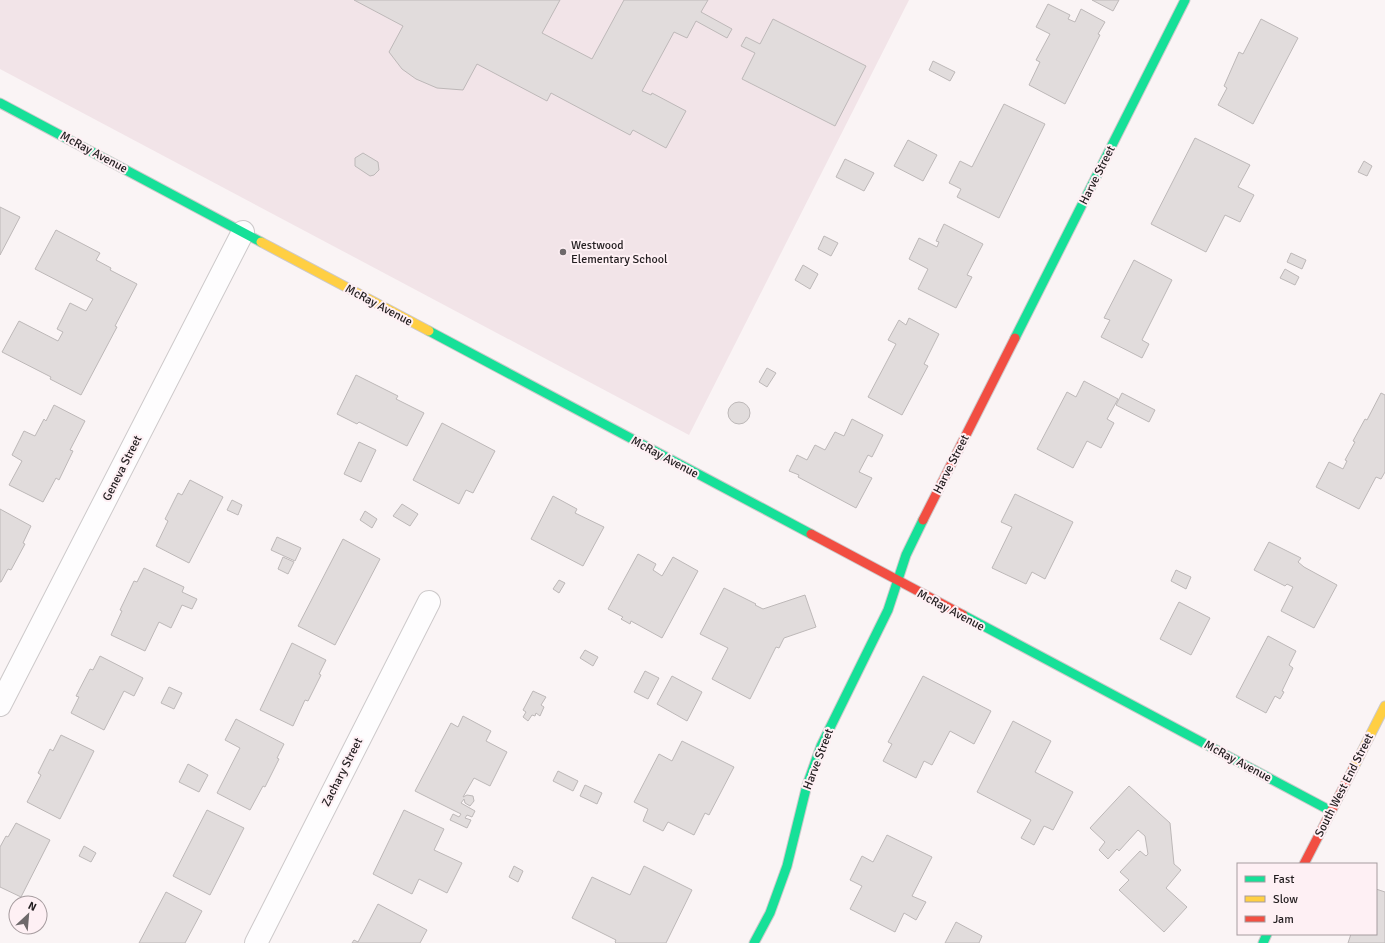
<svg xmlns="http://www.w3.org/2000/svg" width="1385" height="943" viewBox="0 0 1385 943" font-family="Signika,sans-serif">
  <style>
    .built { fill: #f2e4e8 }
    .building { fill: #e1dcdc; stroke: #bdb8b8 }
    .lines { fill: none; stroke-linecap: round; stroke-linejoin: round }
    .street-casing { stroke: #cdc9ca; stroke-width: 24 }
    .fast-casing { stroke: #cdc9ca; stroke-width: 11 }
    .slow-casing { stroke: #cdc9ca; stroke-width: 11 }
    .jam-casing { stroke: #cdc9ca; stroke-width: 11 }
    .street { stroke: #fefdfe; stroke-width: 22 }
    .fast { stroke: #16e098; stroke-width: 9 }
    .slow { stroke: #ffcf43; stroke-width: 9 }
    .jam { stroke: #f24e42; stroke-width: 9 }
    .poi-dot { fill: #6e696b; stroke: #fef0f4; stroke-width: 1.5 }
    .labels { text-anchor: middle; stroke-width: 4; stroke-linejoin: round; paint-order: stroke }
    .street-label { font-size: 12px; fill: #231e20; stroke: #fef0f4 }
    .poi-label { font-size: 12px; fill: #231e20; stroke: #fef0f4; text-anchor: start }
  </style>
  <rect width="100%" height="100%" fill="#faf4f5"/>
  <path class="built" d="M 0,0 L 909,0 L 689,435 L 0,69 Z"/>
  <path class="building" d="M 354,0 L 560,0 L 542,33 L 592,59 L 624,0 L 708,0 L 701,12 L 732,29 L 727,38 L 696,21 L 687,38 L 674,32 L 642,91 L 651,95 L 652,93 L 686,111 L 666,148 L 633,130 L 630,135 L 551,93 L 547,101 L 477,64 L 463,90 L 437,88 L 416,79 L 402,69 L 389,52 L 403,26 Z
    M 1092,0 L 1119,0 L 1113,11 Z
    M 1048,4 L 1070,15 L 1068,19 L 1075,22 L 1081,9 L 1105,22 L 1098,34 L 1100,35 L 1065,104 L 1029,85 L 1040,62 L 1036,60 L 1050,34 L 1036,27 Z
    M 773,19 L 866,66 L 835,126 L 742,79 L 755,53 L 741,46 L 746,37 L 760,44 Z
    M 1261,19 L 1298,38 L 1253,124 L 1218,105 L 1227,88 L 1224,86 L 1239,52 L 1243,54 Z
    M 933,61 L 955,72 L 950,81 L 929,70 Z
    M 1004,104 L 1045,124 L 999,218 L 957,197 L 961,189 L 949,183 L 960,161 L 972,167 Z
    M 1195,138 L 1250,165 L 1238,187 L 1254,195 L 1240,222 L 1225,215 L 1206,252 L 1151,224 Z
    M 908,140 L 937,155 L 923,181 L 894,166 Z
    M 363,153 L 378,162 L 379,170 L 374,175 L 370,176 L 355,166 L 355,158 Z
    M 845,159 L 874,173 L 864,191 L 836,177 Z
    M 1364,161 L 1372,166 L 1367,176 L 1358,172 Z
    M 0,207 L 20,217 L 0,255 Z
    M 944,224 L 983,244 L 967,275 L 972,277 L 956,308 L 918,289 L 928,269 L 909,259 L 919,238 L 937,247 L 939,242 L 936,241 Z
    M 56,230 L 100,253 L 96,260 L 111,268 L 110,270 L 137,284 L 115,326 L 117,327 L 81,395 L 50,379 L 51,377 L 2,352 L 19,321 L 58,341 L 63,332 L 57,329 L 70,303 L 86,311 L 93,299 L 35,269 Z
    M 824,236 L 838,243 L 831,256 L 818,249 Z
    M 1291,253 L 1306,260 L 1302,269 L 1287,262 Z
    M 1134,260 L 1172,280 L 1142,340 L 1149,344 L 1142,358 L 1101,337 L 1110,320 L 1104,318 Z
    M 803,265 L 818,274 L 810,289 L 795,280 Z
    M 1285,269 L 1299,277 L 1295,285 L 1280,278 Z
    M 909,318 L 939,334 L 924,364 L 928,366 L 902,415 L 868,397 L 896,344 L 888,340 L 899,320 L 906,325 Z
    M 767,368 L 776,373 L 767,387 L 759,382 Z
    M 356,375 L 398,396 L 396,399 L 424,413 L 407,446 L 359,422 L 357,424 L 337,414 Z
    M 1084,381 L 1118,399 L 1107,419 L 1114,423 L 1101,448 L 1087,441 L 1073,468 L 1037,449 L 1067,392 L 1076,397 Z
    M 1122,393 L 1155,410 L 1149,422 L 1116,405 Z
    M 1381,393 L 1385,395 L 1385,472 L 1381,479 L 1376,477 L 1359,509 L 1316,487 L 1329,462 L 1343,469 L 1347,461 L 1345,460 L 1355,442 L 1353,441 L 1365,419 L 1367,420 Z
    M728 413a11 11 0 1 1 22 0a11 11 0 1 1-22 0Z
    M 54,405 L 85,421 L 70,450 L 73,451 L 59,480 L 56,478 L 43,502 L 9,485 L 22,461 L 12,455 L 24,431 L 35,436 L 44,419 L 46,421 Z
    M 852,419 L 883,435 L 872,457 L 868,455 L 859,472 L 872,478 L 856,508 L 798,477 L 799,475 L 789,471 L 797,455 L 807,460 L 815,445 L 825,450 L 835,432 L 844,436 Z
    M 442,423 L 495,451 L 473,493 L 466,490 L 459,504 L 413,480 Z
    M 359,442 L 376,450 L 361,482 L 344,474 Z
    M 190,480 L 223,497 L 189,563 L 156,546 L 168,521 L 165,519 L 178,493 L 182,495 Z
    M 1015,494 L 1073,522 L 1045,579 L 1032,572 L 1026,584 L 992,568 L 1012,527 L 1001,522 Z
    M 553,496 L 577,509 L 575,513 L 604,527 L 583,566 L 531,539 Z
    M 232,500 L 242,505 L 238,515 L 227,510 Z
    M 402,504 L 418,514 L 410,526 L 393,516 Z
    M 0,509 L 31,526 L 23,543 L 25,544 L 11,570 L 8,569 L 1,582 L 0,582 Z
    M 365,511 L 377,519 L 372,528 L 360,520 Z
    M 277,537 L 301,548 L 295,561 L 271,550 Z
    M 343,539 L 380,559 L 335,645 L 298,626 Z
    M 1269,542 L 1301,558 L 1298,562 L 1304,567 L 1337,585 L 1314,628 L 1281,611 L 1293,587 L 1287,584 L 1285,586 L 1254,570 Z
    M 638,554 L 656,564 L 653,570 L 662,576 L 673,557 L 698,571 L 662,638 L 631,621 L 630,624 L 621,619 L 623,617 L 608,609 Z
    M 283,557 L 294,562 L 288,574 L 278,569 Z
    M 144,568 L 184,587 L 182,592 L 197,599 L 192,609 L 182,605 L 171,628 L 159,622 L 145,651 L 111,635 L 122,611 L 120,610 L 134,581 L 137,582 Z
    M 1176,570 L 1191,577 L 1186,589 L 1171,581 Z
    M 559,580 L 565,583 L 559,593 L 553,589 Z
    M 724,588 L 756,604 L 755,605 L 763,609 L 805,595 L 816,627 L 784,638 L 779,648 L 776,647 L 750,699 L 712,679 L 728,648 L 700,634 Z
    M 1179,602 L 1210,618 L 1191,655 L 1160,639 Z
    M 1268,636 L 1296,651 L 1289,665 L 1293,668 L 1282,691 L 1284,692 L 1280,699 L 1275,696 L 1266,713 L 1236,697 Z
    M 292,643 L 326,660 L 319,674 L 321,675 L 308,701 L 305,700 L 293,726 L 260,710 Z
    M 585,650 L 598,657 L 593,666 L 580,658 Z
    M 100,656 L 143,678 L 134,696 L 124,691 L 104,730 L 71,713 L 79,697 L 76,696 L 90,669 L 93,670 Z
    M 645,671 L 659,678 L 648,699 L 634,692 Z
    M 672,676 L 702,692 L 687,721 L 657,704 Z
    M 923,676 L 991,711 L 974,744 L 950,731 L 932,765 L 924,761 L 916,778 L 883,761 L 892,744 L 888,742 Z
    M 169,687 L 182,693 L 174,709 L 161,703 Z
    M 533,691 L 546,697 L 541,705 L 544,707 L 540,716 L 536,713 L 535,716 L 532,715 L 528,721 L 523,717 L 526,712 L 523,710 Z
    M 463,716 L 491,731 L 486,741 L 507,752 L 490,786 L 474,778 L 463,797 L 467,795 L 473,796 L 474,801 L 470,806 L 465,803 L 464,799 L 461,803 L 475,811 L 472,817 L 467,815 L 465,818 L 471,820 L 467,828 L 450,820 L 453,814 L 459,817 L 461,814 L 415,791 L 451,723 L 458,727 Z
    M 236,719 L 284,744 L 277,758 L 279,759 L 265,787 L 263,786 L 250,810 L 217,793 L 240,748 L 225,740 Z
    M 1013,721 L 1051,741 L 1035,772 L 1073,792 L 1053,830 L 1044,826 L 1034,845 L 1021,838 L 1031,820 L 977,792 Z
    M 61,735 L 94,751 L 60,819 L 27,802 L 41,775 L 38,773 L 50,749 L 53,751 Z
    M 682,741 L 734,767 L 709,815 L 705,813 L 694,835 L 668,822 L 663,831 L 643,821 L 648,809 L 634,802 L 659,754 L 672,761 Z
    M 188,764 L 208,775 L 199,792 L 179,782 Z
    M 558,771 L 578,781 L 573,791 L 553,781 Z
    M 585,785 L 602,793 L 597,804 L 580,796 Z
    M 1129,786 L 1170,823 L 1174,864 L 1181,870 L 1166,888 L 1187,907 L 1164,932 L 1119,890 L 1129,880 L 1120,872 L 1140,851 L 1146,856 L 1148,854 L 1145,836 L 1138,830 L 1119,851 L 1117,849 L 1108,859 L 1099,850 L 1105,842 L 1090,828 Z
    M 207,810 L 244,828 L 210,895 L 173,876 Z
    M 404,810 L 444,829 L 434,850 L 462,863 L 447,893 L 419,879 L 412,894 L 373,874 Z
    M 16,823 L 50,840 L 21,897 L 0,887 L 0,847 L 6,836 L 8,837 Z
    M 887,835 L 932,857 L 912,896 L 926,902 L 916,920 L 904,913 L 895,932 L 850,909 L 862,886 L 850,880 L 862,856 L 873,862 Z
    M 84,846 L 96,853 L 91,862 L 79,856 Z
    M 514,866 L 523,871 L 518,882 L 509,877 Z
    M 644,866 L 692,890 L 666,943 L 616,943 L 615,942 L 616,940 L 572,918 L 592,877 L 630,895 Z
    M 1376,889 L 1385,892 L 1385,943 L 1348,943 L 1351,934 L 1376,934 Z
    M 166,892 L 202,911 L 185,943 L 139,943 Z
    M 378,904 L 427,930 L 420,943 L 352,943 L 354,940 L 358,942 Z
    M 956,922 L 982,936 L 979,943 L 945,943 Z"/>
  <g class="lines">
    <defs>
      <path id="street" d="M 0,705 L 243,232
        M 256,943 L 429,602"/>
      <path id="fast" d="M 0,103 L 261,242
        M 429,331 L 811,534
        M 1015,338 L 1185,0
        M 963,615 L 1331,811
        M 754,943 L 770,913 L 787,866 L 807,785 L 821,746 L 888,610 L 906,555 L 923,520
        M 1263,943 L 1267,934"/>
      <path id="slow" d="M 261,242 L 429,331
        M 1353,769 L 1385,706"/>
      <path id="jam" d="M 923,520 L 1015,338
        M 811,534 L 963,615
        M 1304,864 L 1353,769"/>
    </defs>
    <use href="#street" class="street-casing"/>
    <use href="#fast" class="fast-casing"/>
    <use href="#slow" class="slow-casing"/>
    <use href="#jam" class="jam-casing"/>
    <use href="#street" class="street"/>
    <use href="#fast" class="fast"/>
    <use href="#slow" class="slow"/>
    <use href="#jam" class="jam"/>
  </g>
  <circle class="poi-dot" cx="563" cy="252" r="4"/>
  <g class="labels">
    <g class="street-label">
      <text transform="translate(94 152) rotate(28)" y="4">McRay Avenue</text>
      <text transform="translate(1097 175) rotate(-63)" y="4">Harve Street</text>
      <text transform="translate(379 305) rotate(28)" y="4">McRay Avenue</text>
      <text transform="translate(665 457) rotate(28)" y="4">McRay Avenue</text>
      <text transform="translate(951 464) rotate(-63)" y="4">Harve Street</text>
      <text transform="translate(122 468) rotate(-63)" y="4">Geneva Street</text>
      <text transform="translate(951 610) rotate(28)" y="4">McRay Avenue</text>
      <text transform="translate(818 759) rotate(-69)" y="4">Harve Street</text>
      <text transform="translate(1238 761) rotate(28)" y="4">McRay Avenue</text>
      <text transform="translate(342 772) rotate(-63)" y="4">Zachary Street</text>
      <text transform="translate(1344 785) rotate(-63)" y="4">South West End Street</text>
    </g>
    <g class="poi-label">
      <text x="571" y="249">Westwood<tspan x="571" dy="14">Elementary School</tspan></text>
    </g>
  </g>
  <rect x="1237" y="863" width="140" height="72" fill="#fef0f4" stroke="#a69c9f"/>
  <rect x="1245" y="876" width="20" height="6" fill="#16e098" stroke="#a69c9f"/>
  <text x="1273" y="883" font-size="12" fill="#231e20">Fast</text>
  <rect x="1245" y="896" width="20" height="6" fill="#ffcf43" stroke="#a69c9f"/>
  <text x="1273" y="903" font-size="12" fill="#231e20">Slow</text>
  <rect x="1245" y="916" width="20" height="6" fill="#f24e42" stroke="#a69c9f"/>
  <text x="1273" y="923" font-size="12" fill="#231e20">Jam</text>
  <g transform="translate(28 915) rotate(26)"><circle r="19" fill="#fef0f4" stroke="#a69c9f"/>
  <path d="M0-3L7 15L0 10L-7 15Z" fill="#6e696b"/>
  <text y="-6" font-size="11" font-weight="bold" text-anchor="middle" fill="#231e20">N</text>
  </g>
</svg>
